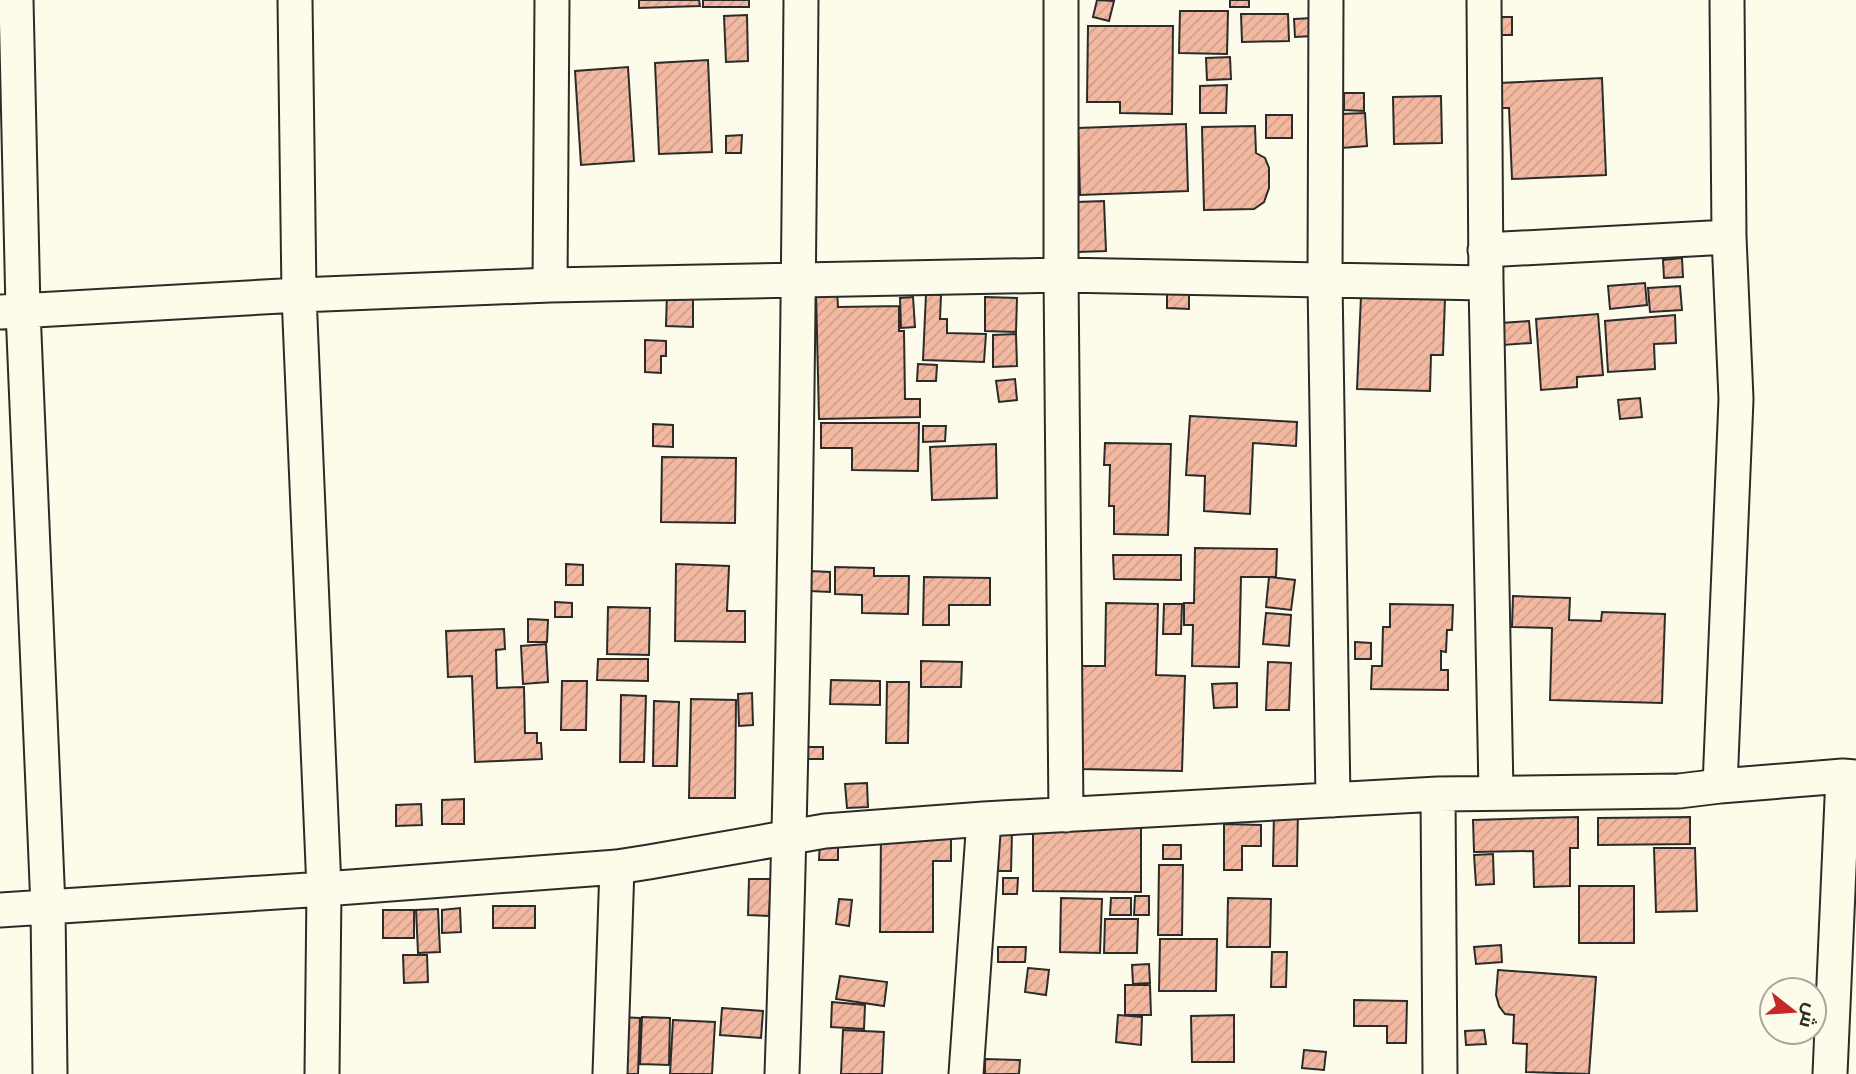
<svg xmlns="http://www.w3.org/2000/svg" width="1856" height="1074" viewBox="0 0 1856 1074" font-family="Raleway,Cairo,sans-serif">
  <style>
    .building { fill: url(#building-hatch); stroke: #2b2b2b; stroke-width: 2 }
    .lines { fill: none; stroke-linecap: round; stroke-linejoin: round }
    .minor-casing { stroke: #2b2b2b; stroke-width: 37 }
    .minor { stroke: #fdfbea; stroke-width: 33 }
  </style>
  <defs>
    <pattern id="building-hatch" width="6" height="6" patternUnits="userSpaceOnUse" patternTransform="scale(1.75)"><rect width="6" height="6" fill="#f2b8a0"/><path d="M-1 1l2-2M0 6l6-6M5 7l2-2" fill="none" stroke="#d09e8a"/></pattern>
  </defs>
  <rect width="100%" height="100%" fill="#fdfbea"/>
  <path class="building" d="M 639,0 L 699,0 L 700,6 L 639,8 Z
    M 703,0 L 749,0 L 749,7 L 703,7 Z
    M 1097,0 L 1114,1 L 1109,21 L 1093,17 Z
    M 1230,0 L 1249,0 L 1249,7 L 1230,7 Z
    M 1180,11 L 1228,11 L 1227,54 L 1179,53 Z
    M 1241,14 L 1288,14 L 1289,41 L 1242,42 Z
    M 747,15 L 748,61 L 726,62 L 724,16 Z
    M 1497,17 L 1512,17 L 1512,35 L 1496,35 Z
    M 1312,18 L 1313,36 L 1295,37 L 1294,19 Z
    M 1088,26 L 1173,26 L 1172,114 L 1120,113 L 1120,102 L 1087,102 Z
    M 1230,57 L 1231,79 L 1207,80 L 1206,58 Z
    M 708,60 L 712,152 L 659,154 L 655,63 Z
    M 628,67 L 634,161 L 581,165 L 575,71 Z
    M 1602,78 L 1606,175 L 1512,179 L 1509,108 L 1500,108 L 1499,83 Z
    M 1227,85 L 1226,113 L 1200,113 L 1200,86 Z
    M 1344,93 L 1364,93 L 1364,111 L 1344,110 Z
    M 1441,96 L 1442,143 L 1394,144 L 1393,97 Z
    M 1365,113 L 1367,146 L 1342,148 L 1340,114 Z
    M 1266,115 L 1292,115 L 1292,138 L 1266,138 Z
    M 1186,124 L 1188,191 L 1080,195 L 1078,128 Z
    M 1255,126 L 1256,153 L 1265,158 L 1269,168 L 1269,188 L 1264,202 L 1254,209 L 1204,210 L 1202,127 Z
    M 742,135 L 741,153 L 726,153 L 726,136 Z
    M 1104,201 L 1106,251 L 1078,252 L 1077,202 Z
    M 1682,258 L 1683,277 L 1664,278 L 1663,260 Z
    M 1645,283 L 1647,305 L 1610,309 L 1608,286 Z
    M 1167,284 L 1189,285 L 1189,309 L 1167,308 Z
    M 1680,286 L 1682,310 L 1650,312 L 1648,288 Z
    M 837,291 L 838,307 L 899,306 L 899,331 L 904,331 L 905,399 L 920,399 L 920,417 L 819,419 L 816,292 Z
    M 667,292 L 693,292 L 693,327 L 666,326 Z
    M 926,294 L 941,295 L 940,319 L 947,319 L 947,333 L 986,334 L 984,362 L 923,360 Z
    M 1361,296 L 1445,298 L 1443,355 L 1431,355 L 1430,391 L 1357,389 Z
    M 913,297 L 915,327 L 901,328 L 900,298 Z
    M 985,297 L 1017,298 L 1016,332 L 985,331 Z
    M 1598,314 L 1603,375 L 1577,377 L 1577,387 L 1541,390 L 1536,319 Z
    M 1675,315 L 1676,343 L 1654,344 L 1655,369 L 1608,372 L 1605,321 Z
    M 1529,321 L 1531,343 L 1503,345 L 1501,323 Z
    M 1016,334 L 1017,366 L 993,367 L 993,335 Z
    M 645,340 L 666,341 L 666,356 L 661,356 L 661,373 L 645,372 Z
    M 918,364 L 937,365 L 936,381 L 917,381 Z
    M 1015,379 L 1017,400 L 999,402 L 996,381 Z
    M 1640,398 L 1642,417 L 1620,419 L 1618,400 Z
    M 1190,416 L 1297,422 L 1296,446 L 1253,443 L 1250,514 L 1204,511 L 1205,476 L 1186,475 Z
    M 821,423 L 919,423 L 918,471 L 852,470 L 852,448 L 821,448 Z
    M 653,424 L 673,425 L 673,447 L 653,446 Z
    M 923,426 L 946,426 L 945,441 L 923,442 Z
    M 1105,443 L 1171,444 L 1168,535 L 1114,534 L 1114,506 L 1109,506 L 1110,465 L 1104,465 Z
    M 996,444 L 997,498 L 932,500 L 930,447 Z
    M 662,457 L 736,458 L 735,523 L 661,522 Z
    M 1195,548 L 1277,549 L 1276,577 L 1241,577 L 1239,667 L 1192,666 L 1193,625 L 1184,625 L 1184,603 L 1194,603 Z
    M 1113,555 L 1181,555 L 1181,580 L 1114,579 Z
    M 566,564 L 583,565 L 583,585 L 566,585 Z
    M 676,564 L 729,566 L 727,611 L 745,611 L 745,642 L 675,641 Z
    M 835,567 L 874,568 L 874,576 L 909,576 L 908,614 L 862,613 L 862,595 L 835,594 Z
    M 810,571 L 830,572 L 830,592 L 810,591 Z
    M 924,577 L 990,578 L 990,605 L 949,605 L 949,625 L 923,625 Z
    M 1269,577 L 1295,580 L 1291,610 L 1266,607 Z
    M 1513,596 L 1570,598 L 1569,620 L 1601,621 L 1602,612 L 1665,614 L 1662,703 L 1550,700 L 1552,628 L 1512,627 Z
    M 555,602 L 572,603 L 572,617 L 555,617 Z
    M 1106,603 L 1158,604 L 1156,675 L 1185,676 L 1182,771 L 1080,769 L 1082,666 L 1105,666 Z
    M 1164,604 L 1182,604 L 1181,634 L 1163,634 Z
    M 1390,604 L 1453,605 L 1452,630 L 1447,630 L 1446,652 L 1441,651 L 1441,670 L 1448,670 L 1448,690 L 1371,689 L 1372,666 L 1382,666 L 1383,627 L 1390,627 Z
    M 608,607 L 650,608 L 649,655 L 607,654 Z
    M 1266,613 L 1291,615 L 1289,646 L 1263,644 Z
    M 528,619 L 548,620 L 547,642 L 528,642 Z
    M 504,629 L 505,649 L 496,650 L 497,688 L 524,687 L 525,733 L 537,733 L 537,743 L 541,743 L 542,759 L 475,762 L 472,676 L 448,677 L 446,631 Z
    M 1355,642 L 1371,643 L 1371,659 L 1355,659 Z
    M 546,644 L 548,682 L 523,684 L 521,646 Z
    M 598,659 L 648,659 L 648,681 L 597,680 Z
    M 921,661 L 962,662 L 961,687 L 921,687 Z
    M 1268,662 L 1291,663 L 1289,710 L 1266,710 Z
    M 831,680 L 880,681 L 880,705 L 830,704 Z
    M 562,681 L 587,681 L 586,730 L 561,730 Z
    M 887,682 L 909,682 L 908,743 L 886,743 Z
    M 1237,683 L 1237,707 L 1214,708 L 1212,684 Z
    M 752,693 L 753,725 L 739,726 L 738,694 Z
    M 621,695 L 646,696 L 644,762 L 620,762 Z
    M 691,699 L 736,700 L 735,798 L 689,798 Z
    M 654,701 L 679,702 L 677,766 L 653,766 Z
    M 806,747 L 823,747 L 823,759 L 806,759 Z
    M 867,783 L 868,807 L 847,808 L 845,784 Z
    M 464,799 L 464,824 L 442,824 L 442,800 Z
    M 421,804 L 422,825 L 396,826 L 396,805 Z
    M 1274,810 L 1298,810 L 1297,866 L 1273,866 Z
    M 1578,817 L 1578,848 L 1570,848 L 1570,886 L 1534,887 L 1533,851 L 1474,852 L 1473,820 Z
    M 1690,817 L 1690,844 L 1598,845 L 1598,818 Z
    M 1224,824 L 1261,825 L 1261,846 L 1242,846 L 1242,870 L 1224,870 Z
    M 1033,828 L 1141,828 L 1141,892 L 1033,891 Z
    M 994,832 L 1012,832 L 1011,871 L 993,871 Z
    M 881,834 L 951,834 L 951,861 L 933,861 L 933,932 L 880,932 Z
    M 820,841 L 838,841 L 838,860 L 819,860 Z
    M 1163,845 L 1181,845 L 1181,859 L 1163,859 Z
    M 1654,848 L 1695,848 L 1697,911 L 1656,912 Z
    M 1493,854 L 1494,884 L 1476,885 L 1474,855 Z
    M 1159,865 L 1183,865 L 1182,935 L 1158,935 Z
    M 1003,878 L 1018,878 L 1017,894 L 1003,894 Z
    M 749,879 L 771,879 L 769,916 L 748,915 Z
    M 1579,886 L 1634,886 L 1634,943 L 1579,943 Z
    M 1135,896 L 1149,896 L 1149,915 L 1134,915 Z
    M 1061,898 L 1102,899 L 1100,953 L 1060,952 Z
    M 1111,898 L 1131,898 L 1131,915 L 1110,915 Z
    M 1228,898 L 1271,899 L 1270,947 L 1227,947 Z
    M 839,899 L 852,900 L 849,926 L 836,924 Z
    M 493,906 L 535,906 L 535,928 L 493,928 Z
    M 460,908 L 461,932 L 442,933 L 442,910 Z
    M 438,909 L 440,952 L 418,953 L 416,910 Z
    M 383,910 L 414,910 L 414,938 L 383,938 Z
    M 1105,919 L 1138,919 L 1137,953 L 1104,953 Z
    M 1160,939 L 1217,939 L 1216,991 L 1159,991 Z
    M 1501,945 L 1502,962 L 1476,964 L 1474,947 Z
    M 998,947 L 1026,947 L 1025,962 L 998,962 Z
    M 1272,952 L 1287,952 L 1286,987 L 1271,987 Z
    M 403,955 L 427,955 L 428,982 L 404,983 Z
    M 1149,964 L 1150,983 L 1133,984 L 1132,965 Z
    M 1028,968 L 1049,970 L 1046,995 L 1025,992 Z
    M 1498,970 L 1596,977 L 1589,1074 L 1526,1072 L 1527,1044 L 1513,1043 L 1514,1015 L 1505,1014 L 1499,1006 L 1496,995 Z
    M 840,976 L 887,982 L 884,1006 L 836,999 Z
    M 1125,985 L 1150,985 L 1151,1015 L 1125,1015 Z
    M 1354,1000 L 1407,1001 L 1406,1043 L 1387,1043 L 1387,1026 L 1354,1026 Z
    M 832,1002 L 865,1005 L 864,1029 L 831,1027 Z
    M 722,1008 L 763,1011 L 761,1038 L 720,1035 Z
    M 1118,1015 L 1142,1017 L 1141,1045 L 1116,1042 Z
    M 1234,1015 L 1234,1062 L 1192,1062 L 1191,1016 Z
    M 619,1017 L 640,1018 L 638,1074 L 617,1074 Z
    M 642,1017 L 670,1018 L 669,1065 L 640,1064 Z
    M 673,1020 L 715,1022 L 712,1074 L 670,1074 Z
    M 843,1030 L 884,1032 L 882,1074 L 841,1074 Z
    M 1484,1030 L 1486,1044 L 1466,1045 L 1465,1031 Z
    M 1304,1050 L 1326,1052 L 1324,1070 L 1302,1068 Z
    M 985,1059 L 1020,1060 L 1019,1074 L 985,1074 Z"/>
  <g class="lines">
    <defs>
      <path id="minor" d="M 16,0 L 23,310 L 48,907 L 50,1074
        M 295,0 L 299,295 L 324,889 L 322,1074
        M 1061,0 L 1061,275 L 1066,815
        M 1326,0 L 1325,281 L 1333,800
        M 1484,0 L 1486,283 L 1496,792
        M 1485,250 L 1729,237
        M 550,285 L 552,0
        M 0,312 L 299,295 L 550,285 L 1061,275 L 1486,283
        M 1720,786 L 1736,399 L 1729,237 L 1727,0
        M 1438,794 L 1440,1074
        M 0,910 L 324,889 L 617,867 L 649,862 L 825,831 L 984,819 L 1438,794 L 1679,791 L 1720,786 L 1843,776 L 1856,777
        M 610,1074 L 617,867
        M 782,1074 C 794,716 798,358 801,0
        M 966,1074 L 984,819
        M 1830,1074 L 1843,776"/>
    </defs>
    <use href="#minor" class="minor-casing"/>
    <use href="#minor" class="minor"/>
  </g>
  <g transform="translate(1793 1011) rotate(107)"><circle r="33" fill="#fdfbea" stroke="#a9a89e" stroke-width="2"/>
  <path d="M0-5L12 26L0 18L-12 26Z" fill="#c62828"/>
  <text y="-10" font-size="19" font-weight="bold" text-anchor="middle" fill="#2b2b2b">ش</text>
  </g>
</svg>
